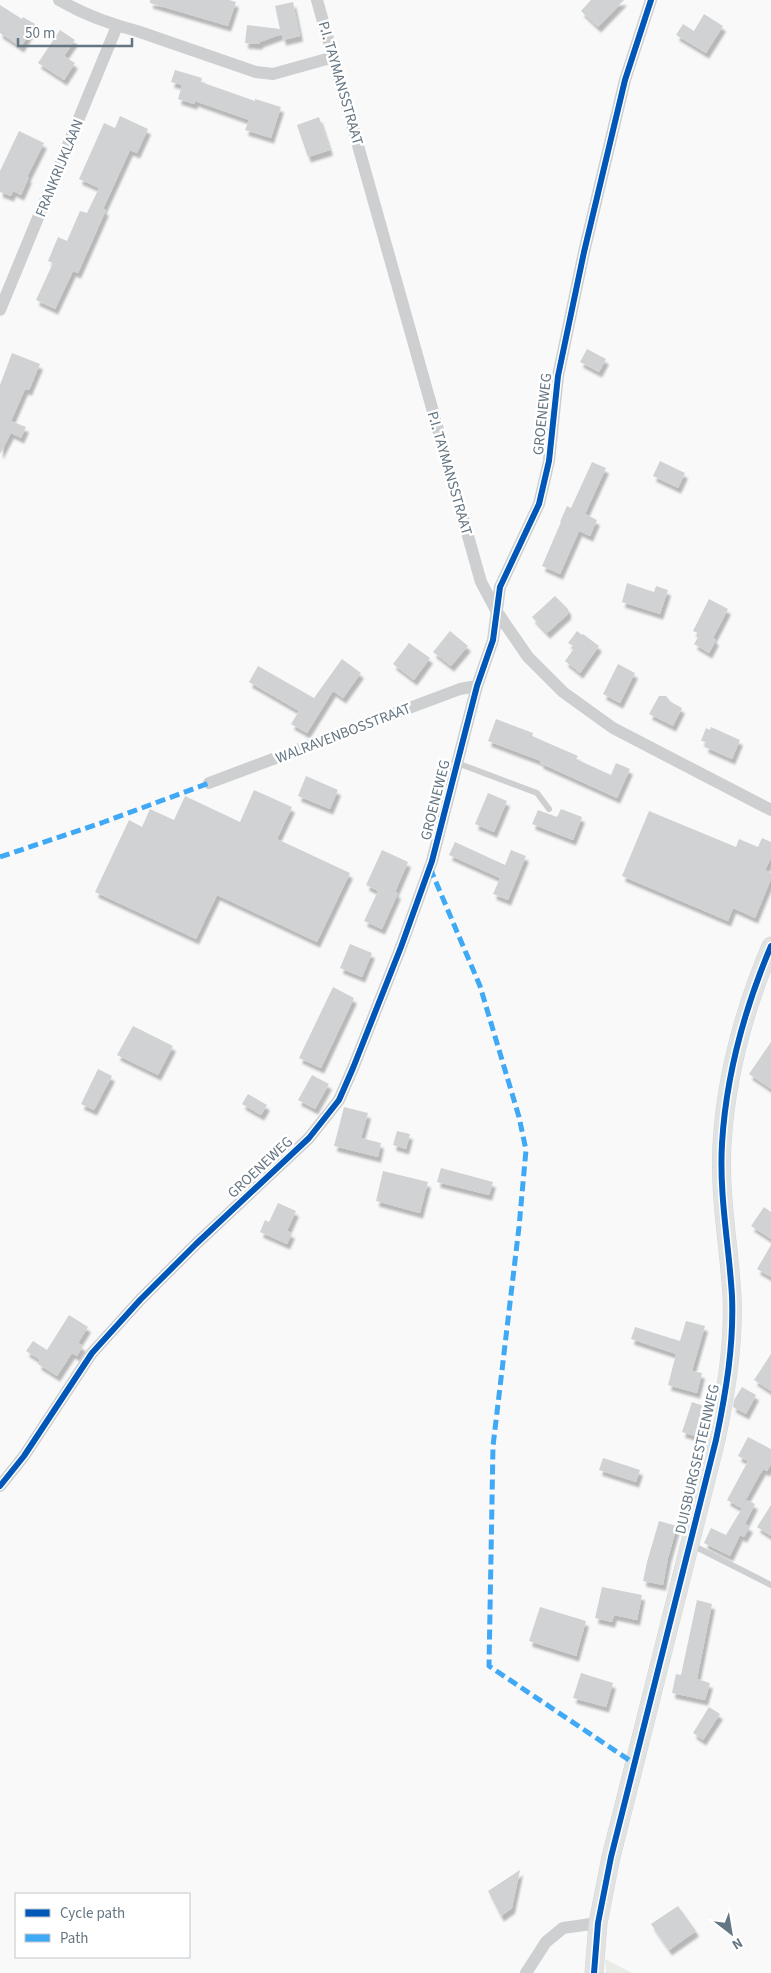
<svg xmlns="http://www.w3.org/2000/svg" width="771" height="1973" viewBox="0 0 771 1973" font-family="'Source Sans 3',sans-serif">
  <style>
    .green { fill: #e8ebe6 }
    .building { fill: #d0d2d3; filter: url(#shadow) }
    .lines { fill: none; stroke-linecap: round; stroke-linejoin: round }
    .secondary-casing { stroke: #d5d6d7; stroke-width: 19 }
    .lane { stroke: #cecfd0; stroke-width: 6 }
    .street { stroke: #cecfd0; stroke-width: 12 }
    .secondary { stroke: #e1e2e2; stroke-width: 18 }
    .quiet { stroke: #3fa9f5; stroke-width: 5; stroke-dasharray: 10 5; stroke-linecap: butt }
    .cycleway-casing { stroke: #fff; stroke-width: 9 }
    .cycleway { stroke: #0057b8; stroke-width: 6 }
    .labels { text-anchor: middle; stroke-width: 5; stroke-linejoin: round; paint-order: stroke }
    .street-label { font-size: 15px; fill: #657683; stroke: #fff }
  </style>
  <defs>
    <filter id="shadow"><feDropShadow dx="3" dy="5.5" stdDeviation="1" flood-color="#0004"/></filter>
  </defs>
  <rect width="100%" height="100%" fill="#f9f9f9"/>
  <path class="green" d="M 605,1959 L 632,1973 L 606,1973 Z"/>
  <path class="building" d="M 150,0 L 229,0 L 236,2 L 228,26 L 150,3 Z
    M 591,0 L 624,0 L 598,27 L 581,11 Z
    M 293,2 L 300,36 L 283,40 L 282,34 L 260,42 L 259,44 L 245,43 L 247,25 L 280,29 L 275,6 Z
    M 0,5 L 22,19 L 23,17 L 35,24 L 21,47 L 0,33 Z
    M 704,14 L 723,26 L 706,53 L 676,35 L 683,24 L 694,31 Z
    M 60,30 L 75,40 L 64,56 L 75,63 L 64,80 L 38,63 Z
    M 175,70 L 202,78 L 201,82 L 255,101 L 255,99 L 281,107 L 271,138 L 245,130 L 249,120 L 195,101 L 194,104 L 178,99 L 182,85 L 171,82 Z
    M 120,116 L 148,129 L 137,153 L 130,150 L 103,209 L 106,210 L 78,273 L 73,271 L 55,309 L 36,300 L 53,263 L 48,261 L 58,237 L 67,241 L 80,211 L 87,213 L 99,188 L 79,179 L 104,123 L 115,128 Z
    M 319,117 L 330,150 L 308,157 L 297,125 Z
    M 19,131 L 44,143 L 27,177 L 29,177 L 21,195 L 13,191 L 11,196 L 0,192 L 0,171 Z
    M 587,349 L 606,359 L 599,372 L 580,362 Z
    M 12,353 L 40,364 L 29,390 L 25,389 L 11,421 L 26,427 L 21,438 L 11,433 L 0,454 L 0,385 Z
    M 660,461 L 685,473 L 678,488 L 653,476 Z
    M 592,462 L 606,468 L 585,514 L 597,520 L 590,536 L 579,531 L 560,574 L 542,566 L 561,522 L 560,522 L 567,506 L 571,508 Z
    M 627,583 L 654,592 L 656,586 L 668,590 L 660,614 L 622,602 Z
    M 555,596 L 568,609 L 568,614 L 547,633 L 532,617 Z
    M 709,599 L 728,609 L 713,638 L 716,640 L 709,653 L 694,644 L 700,634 L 693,631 Z
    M 450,631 L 468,646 L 451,666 L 433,652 Z
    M 577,631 L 582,635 L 583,634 L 599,646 L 580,673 L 565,661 L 575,647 L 568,643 Z
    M 409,643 L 430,658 L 414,680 L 393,664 Z
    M 342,659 L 361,673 L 343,698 L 333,691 L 307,733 L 291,724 L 299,711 L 249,682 L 258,666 L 314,698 Z
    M 618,664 L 635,673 L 620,703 L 603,694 Z
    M 659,696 L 666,696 L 671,702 L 682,708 L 673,726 L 649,714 Z
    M 496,719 L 533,733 L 532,736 L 578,756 L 576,759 L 611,775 L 616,763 L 630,769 L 617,798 L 540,763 L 541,761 L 488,741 Z
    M 711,727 L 740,740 L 732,759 L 705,747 L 707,742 L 701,741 L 706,728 L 710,730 Z
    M 306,776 L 338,790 L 330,809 L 298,796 Z
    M 254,790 L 292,807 L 277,839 L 350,873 L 317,942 L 217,895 L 196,939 L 95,892 L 129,820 L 142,827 L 150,809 L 174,820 L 185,796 L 240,822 Z
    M 488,793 L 507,801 L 494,832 L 475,824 Z
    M 561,809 L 582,817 L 573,840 L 532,824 L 538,810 L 557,817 Z
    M 649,811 L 736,847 L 739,839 L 758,847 L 762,838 L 771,842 L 771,858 L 765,870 L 771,873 L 771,879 L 755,918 L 733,908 L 728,921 L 622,876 Z
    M 455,842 L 505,865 L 511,850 L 526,856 L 508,900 L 493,894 L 500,878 L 449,855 Z
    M 382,850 L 408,862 L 395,892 L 398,893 L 382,929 L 364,921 L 378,891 L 366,885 Z
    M 350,944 L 372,953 L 362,977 L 340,968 Z
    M 333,987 L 354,998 L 321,1068 L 299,1058 Z
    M 133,1026 L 173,1046 L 158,1075 L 117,1055 Z
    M 771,1042 L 771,1089 L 749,1074 Z
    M 98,1069 L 112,1076 L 94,1110 L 81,1104 Z
    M 312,1075 L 329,1084 L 315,1109 L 298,1100 Z
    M 248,1094 L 267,1105 L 261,1115 L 242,1104 Z
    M 344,1107 L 368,1113 L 361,1138 L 381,1143 L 378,1157 L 334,1146 Z
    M 397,1131 L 410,1134 L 406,1149 L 393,1145 Z
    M 441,1168 L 493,1182 L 489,1195 L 437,1182 Z
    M 383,1171 L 428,1182 L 420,1213 L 376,1201 Z
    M 278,1203 L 296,1211 L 287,1231 L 292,1233 L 287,1244 L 260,1232 L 265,1220 L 269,1222 Z
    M 764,1207 L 771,1212 L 771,1239 L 751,1226 Z
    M 771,1245 L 771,1277 L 757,1269 Z
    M 69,1315 L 88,1327 L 78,1343 L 83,1346 L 77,1356 L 72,1353 L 57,1376 L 38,1364 L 40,1360 L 26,1351 L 33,1341 L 47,1350 Z
    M 686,1321 L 705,1326 L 692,1371 L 702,1373 L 697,1393 L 668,1385 L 676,1354 L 631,1339 L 635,1327 L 680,1341 Z
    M 771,1354 L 771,1391 L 754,1380 Z
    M 742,1387 L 756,1395 L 746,1414 L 733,1407 L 734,1400 Z
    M 692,1402 L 710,1408 L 701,1438 L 682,1432 Z
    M 748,1437 L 771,1449 L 771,1464 L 767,1471 L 763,1469 L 741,1508 L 727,1500 L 748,1461 L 738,1456 Z
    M 603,1458 L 640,1470 L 636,1482 L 599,1470 Z
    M 747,1500 L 755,1504 L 745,1524 L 750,1527 L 744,1537 L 740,1535 L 730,1556 L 704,1543 L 711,1528 L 726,1535 Z
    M 771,1505 L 771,1536 L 757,1527 Z
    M 659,1521 L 677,1526 L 668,1558 L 663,1585 L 643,1581 L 647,1562 Z
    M 602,1587 L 642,1595 L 637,1620 L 614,1615 L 612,1622 L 595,1618 Z
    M 697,1600 L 712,1604 L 697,1679 L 710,1683 L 705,1700 L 672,1693 L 676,1674 L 681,1675 Z
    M 540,1607 L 586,1621 L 576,1656 L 529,1641 Z
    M 581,1673 L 613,1683 L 606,1707 L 573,1698 Z
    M 709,1707 L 720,1714 L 703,1740 L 693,1733 Z
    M 520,1870 L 512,1908 L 501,1916 L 488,1891 Z
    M 678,1906 L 696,1931 L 669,1950 L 651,1924 Z"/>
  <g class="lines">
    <defs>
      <path id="secondary" d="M 594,1973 L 598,1923 L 611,1857 L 716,1440 C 726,1392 734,1345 732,1296 C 729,1245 719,1195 722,1144 C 726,1075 744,1010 771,946"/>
    </defs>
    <use href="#secondary" class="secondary-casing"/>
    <path class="lane" d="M 457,763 L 537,793 L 549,809
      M 692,1545 L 771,1585"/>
    <path class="street" d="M 59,0 C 83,14 110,24 137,31 L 256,72 L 273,74 L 334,57
      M 317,0 L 481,582 L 497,612 L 528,657 L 563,692 L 613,728 L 771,810
      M 0,310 L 117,26
      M 209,783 L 460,689 L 477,686
      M 0,1486 L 24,1456 L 92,1353 L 140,1300 L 196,1244 L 309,1138 L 339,1100 L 353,1068 L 401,947 L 432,861 L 477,686 L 493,640 L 500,587 L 539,504 L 549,461 L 558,376 L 584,252 L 625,80 L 651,0
      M 526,1973 L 546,1942 L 563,1928 L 598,1923"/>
    <use href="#secondary" class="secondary"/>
    <path class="quiet" d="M 0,857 L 104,822 L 209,783
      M 430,868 L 480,986 L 519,1117 L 526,1150 L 519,1227 L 493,1446 L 489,1666 L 635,1764"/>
    <defs>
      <path id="cycleway" d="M 0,1486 L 24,1456 L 92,1353 L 140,1300 L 196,1244 L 309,1138 L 339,1100 L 353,1068 L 401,947 L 432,861 L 477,686 L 493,640 L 500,587 L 539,504 L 549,461 L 558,376 L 584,252 L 625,80 L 651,0
        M 594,1973 L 598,1923 L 611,1857 L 716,1440 C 726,1392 734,1345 732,1296 C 729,1245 719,1195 722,1144 C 726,1075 744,1010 771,946"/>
    </defs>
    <use href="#cycleway" class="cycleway-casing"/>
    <use href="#cycleway" class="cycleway"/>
  </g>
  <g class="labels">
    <g class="street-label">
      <text transform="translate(341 83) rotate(74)" y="5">P.I. TAYMANSSTRAAT</text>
      <text transform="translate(59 168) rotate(-68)" y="5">FRANKRIJKLAAN</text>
      <text transform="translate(542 414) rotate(-84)" y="5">GROENEWEG</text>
      <text transform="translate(450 473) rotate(74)" y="5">P.I. TAYMANSSTRAAT</text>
      <text transform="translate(343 733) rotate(-21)" y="5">WALRAVENBOSSTRAAT</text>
      <text transform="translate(435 800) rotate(-76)" y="5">GROENEWEG</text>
      <text transform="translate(260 1167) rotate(-43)" y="5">GROENEWEG</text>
      <text transform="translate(697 1459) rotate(-77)" y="5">DUISBURGSESTEENWEG</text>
    </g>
  </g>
  <rect x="15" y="1893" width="175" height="65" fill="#ffffff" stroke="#c1c8cd"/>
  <rect x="25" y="1909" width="25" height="8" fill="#0057b8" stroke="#c1c8cd"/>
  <text x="60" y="1918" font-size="15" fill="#657683">Cycle path</text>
  <rect x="25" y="1934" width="25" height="8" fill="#3fa9f5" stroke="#c1c8cd"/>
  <text x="60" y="1943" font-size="15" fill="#657683">Path</text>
  <g transform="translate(731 1933) rotate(149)" stroke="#ffffff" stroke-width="4" paint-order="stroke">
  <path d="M0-4L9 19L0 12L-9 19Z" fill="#657683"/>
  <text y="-8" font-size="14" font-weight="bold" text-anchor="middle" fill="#657683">N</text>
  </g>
  <path d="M18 38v8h114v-8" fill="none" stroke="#657683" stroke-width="2.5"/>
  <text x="25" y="38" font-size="15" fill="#657683" stroke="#ffffff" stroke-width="4" paint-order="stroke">50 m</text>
</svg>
